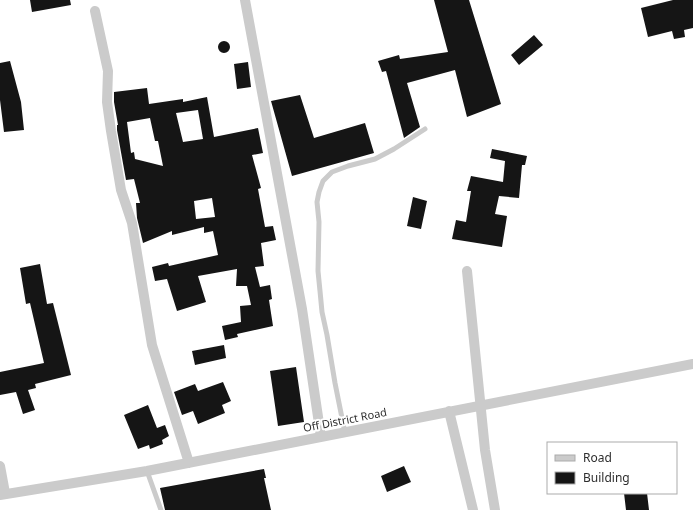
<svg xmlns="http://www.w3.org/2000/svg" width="693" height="510" viewBox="0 0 693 510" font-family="'Noto Sans',sans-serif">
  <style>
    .building { fill: #151515; fill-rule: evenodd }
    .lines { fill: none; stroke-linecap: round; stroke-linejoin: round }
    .lane { stroke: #cbcbcb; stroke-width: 5 }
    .street { stroke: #cbcbcb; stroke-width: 10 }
    .labels { text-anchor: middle; stroke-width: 4; stroke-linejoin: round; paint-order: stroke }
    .street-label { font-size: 11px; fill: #2e2e2e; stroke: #fff }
  </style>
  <rect width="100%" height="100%" fill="#fff"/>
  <path class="building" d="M 30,0 L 70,0 L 71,5 L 32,12 Z
    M 434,0 L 469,0 L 501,104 L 467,117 L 455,70 L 407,83 L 420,127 L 404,138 L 386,71 L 382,72 L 378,61 L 399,55 L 400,59 L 448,52 Z
    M 673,0 L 693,0 L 693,28 L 684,30 L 685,37 L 674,39 L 672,31 L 648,37 L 641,8 Z
    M 534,35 L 543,45 L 519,65 L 511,55 Z
    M218 47a6 6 0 1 1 12 0a6 6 0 1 1-12 0Z
    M 10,61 L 21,102 L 24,130 L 4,132 L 0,100 L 0,63 Z
    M 248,62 L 251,87 L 237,89 L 234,64 Z
    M 147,88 L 149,104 L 183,99 L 183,102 L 207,97 L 214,137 L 258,128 L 263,153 L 252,155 L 261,188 L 258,189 L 265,227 L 273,226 L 276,240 L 261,243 L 264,266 L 255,267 L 260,287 L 270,285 L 272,299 L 269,300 L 273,326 L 237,334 L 238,337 L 225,340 L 222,326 L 241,322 L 240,306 L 251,305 L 247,286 L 236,286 L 237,269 L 198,276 L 206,302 L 177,311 L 167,279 L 155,281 L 152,267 L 168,263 L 169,266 L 218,255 L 213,231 L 204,233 L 204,227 L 172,235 L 172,231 L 143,243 L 137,218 L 136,203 L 140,203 L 134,179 L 126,180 L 117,130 L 117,125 L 118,125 L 114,102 L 114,92 ZM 198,110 L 203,139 L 183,142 L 176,113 ZM 150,118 L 155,141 L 158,141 L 163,166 L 135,159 L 134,152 L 131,153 L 127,122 ZM 212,198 L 215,217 L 196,219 L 194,201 Z
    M 300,95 L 314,138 L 365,123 L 374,153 L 292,176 L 271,101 Z
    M 492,149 L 527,156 L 525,165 L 522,165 L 519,198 L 499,196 L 495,214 L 507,216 L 502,247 L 452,239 L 456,220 L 466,222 L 471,191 L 467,191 L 471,176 L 503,182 L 505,161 L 490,158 Z
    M 413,197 L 427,201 L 421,229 L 407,226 Z
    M 40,264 L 47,304 L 53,303 L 71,375 L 35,384 L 36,388 L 28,390 L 35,410 L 23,414 L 16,392 L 0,395 L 0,372 L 44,363 L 30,303 L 26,304 L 20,268 Z
    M 224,345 L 226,358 L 195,365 L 192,351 Z
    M 296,367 L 304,422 L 278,426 L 270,371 Z
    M 223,382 L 231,401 L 222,405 L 225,413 L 198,424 L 193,411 L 182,415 L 174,392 L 195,384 L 198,391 Z
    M 148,405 L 157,428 L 165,425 L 169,436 L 162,440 L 163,444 L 150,449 L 149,445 L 138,449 L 124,415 Z
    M 404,466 L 411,482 L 387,492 L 381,476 Z
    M 264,469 L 266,478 L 264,478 L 271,510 L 165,510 L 160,488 Z
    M 624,493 L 647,493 L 649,510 L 626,510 Z"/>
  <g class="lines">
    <path class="lane" d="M 345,433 L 335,383 L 327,335 L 322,312 L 320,291 L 318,271 L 319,222 L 317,202 L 319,192 L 323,181 L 332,172 L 348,166 L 375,159 L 394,149 L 425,129
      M 147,471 L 161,510"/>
    <path class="street" d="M 245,0 L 302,309 L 321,437
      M 95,11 L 108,71 L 107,102 L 111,131 L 121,190 L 132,223 L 152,345 L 189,463
      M 467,271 L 485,450 L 495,510
      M 449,411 L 473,510
      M 0,466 L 5,493
      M 0,495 L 147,471 L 693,364"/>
  </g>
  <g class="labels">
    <g class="street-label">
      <text transform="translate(345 420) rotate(-11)" y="4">Off District Road</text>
    </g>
  </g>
  <rect x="547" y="442" width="130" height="52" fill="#ffffff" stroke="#ababab"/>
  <rect x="555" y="455" width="20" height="6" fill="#cbcbcb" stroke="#ababab"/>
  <text x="583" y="462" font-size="12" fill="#2e2e2e">Road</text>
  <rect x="555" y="472" width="20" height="12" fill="#151515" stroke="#ababab"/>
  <text x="583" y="482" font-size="12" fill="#2e2e2e">Building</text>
</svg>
